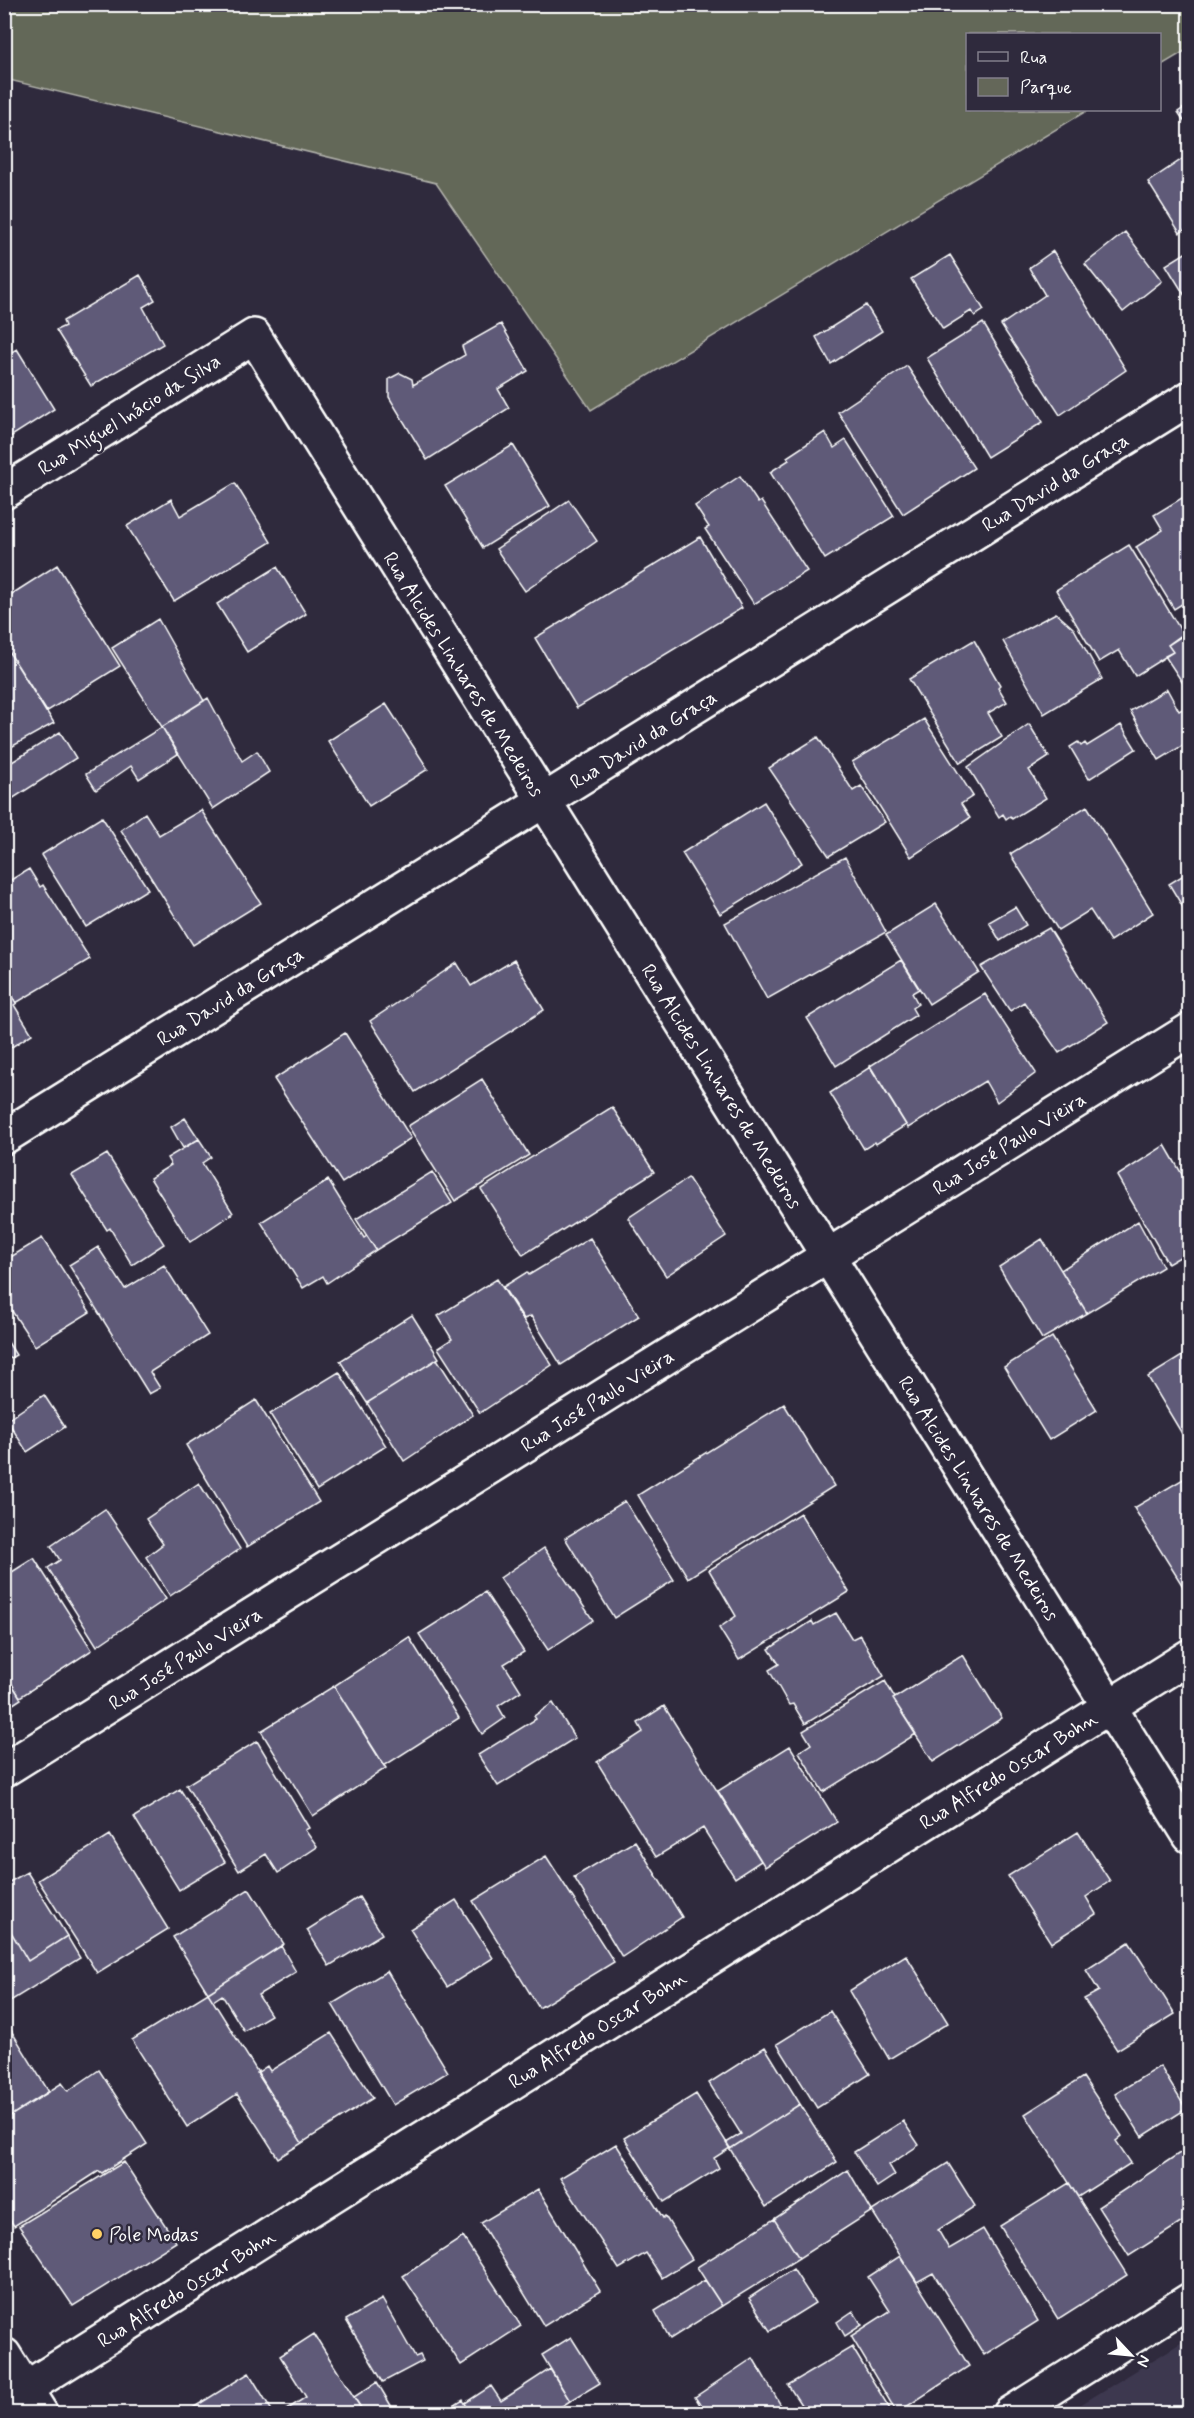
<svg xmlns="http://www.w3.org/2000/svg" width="1194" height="2418" viewBox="0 0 1194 2418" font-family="Mynerve,sans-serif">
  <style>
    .built { fill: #3d384f }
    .green { fill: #646759; stroke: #b2b3ac; stroke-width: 1.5 }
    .building { fill: #5e5a78; stroke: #fff; stroke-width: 1.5 }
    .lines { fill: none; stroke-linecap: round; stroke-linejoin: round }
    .minor-casing { stroke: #fff; stroke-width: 38 }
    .tertiary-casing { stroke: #fff; stroke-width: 38 }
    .minor { stroke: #2f2a3d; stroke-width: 33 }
    .tertiary { stroke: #2f2a3d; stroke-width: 33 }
    .poi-dot { fill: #ffd166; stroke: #2f2a3d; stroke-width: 2 }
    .labels { text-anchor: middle; stroke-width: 5; stroke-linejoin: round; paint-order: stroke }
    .street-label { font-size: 20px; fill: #fff; stroke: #2f2a3d }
    .poi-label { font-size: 20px; fill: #fff; stroke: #2f2a3d; text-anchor: start }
  </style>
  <rect width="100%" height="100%" fill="#2f2a3d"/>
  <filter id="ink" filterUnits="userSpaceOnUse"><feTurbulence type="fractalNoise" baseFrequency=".0167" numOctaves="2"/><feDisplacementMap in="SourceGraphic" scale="12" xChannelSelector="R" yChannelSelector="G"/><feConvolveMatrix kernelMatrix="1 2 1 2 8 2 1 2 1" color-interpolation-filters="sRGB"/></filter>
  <g filter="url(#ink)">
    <path class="built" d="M 1189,2338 L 1189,2413 L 1067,2413 Z"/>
    <path class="green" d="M 5,4 L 1189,4 L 1190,48 L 1160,66 L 1160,34 L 968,34 L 968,110 L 1088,110 L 591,410 L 436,183 L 5,79 Z"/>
    <path class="building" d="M 1190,104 L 1190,130 L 1178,112 Z
      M 1190,154 L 1190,226 L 1180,233 L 1148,182 Z
      M 1125,232 L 1162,281 L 1123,312 L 1085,264 Z
      M 1190,250 L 1190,304 L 1166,265 Z
      M 1053,251 L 1126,370 L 1060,415 L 1001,325 L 1045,295 L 1029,268 Z
      M 950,255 L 984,310 L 975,316 L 971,311 L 943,329 L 911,279 Z
      M 140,275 L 155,300 L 143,307 L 163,344 L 91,386 L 56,330 L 65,326 L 63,321 Z
      M 866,305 L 882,331 L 831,364 L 816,337 Z
      M 983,323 L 1043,422 L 987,457 L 927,358 Z
      M 501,324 L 528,371 L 498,389 L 509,408 L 427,460 L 389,397 L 389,379 L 400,373 L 412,379 L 413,385 L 465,355 L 462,346 Z
      M 17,349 L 54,409 L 4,441 L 4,356 Z
      M 907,366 L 974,468 L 903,514 L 838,412 Z
      M 825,432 L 834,448 L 846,440 L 894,516 L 825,559 L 770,472 L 789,460 L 787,457 Z
      M 513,445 L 550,506 L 483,548 L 445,486 Z
      M 740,476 L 758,503 L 761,501 L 807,571 L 754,604 L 705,529 L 709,527 L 695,506 Z
      M 235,483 L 271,542 L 174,601 L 127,526 L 171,499 L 180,516 Z
      M 1190,493 L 1190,599 L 1174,609 L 1136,547 L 1163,530 L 1154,515 Z
      M 569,500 L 597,541 L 525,591 L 496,549 Z
      M 700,537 L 742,608 L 577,708 L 535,638 Z
      M 1129,545 L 1183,634 L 1168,645 L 1173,652 L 1135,676 L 1119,650 L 1099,662 L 1056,590 Z
      M 57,565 L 120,666 L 46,712 L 4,644 L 4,599 Z
      M 277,567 L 306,614 L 247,652 L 217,604 Z
      M 1056,613 L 1074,629 L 1102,679 L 1044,714 L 1003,641 Z
      M 158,619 L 204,701 L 162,727 L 112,648 Z
      M 1188,632 L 1190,634 L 1190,694 L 1165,656 L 1173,652 L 1168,645 Z
      M 974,640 L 1000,685 L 998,687 L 1007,702 L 988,713 L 1002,737 L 960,763 L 909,679 Z
      M 4,644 L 54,723 L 4,751 Z
      M 1167,689 L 1179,711 L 1190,705 L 1190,741 L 1159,760 L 1130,711 Z
      M 208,698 L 242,761 L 257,751 L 269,772 L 213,809 L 162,727 Z
      M 386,704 L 428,769 L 369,806 L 328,741 Z
      M 924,719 L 973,796 L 961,804 L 970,818 L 911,857 L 852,762 Z
      M 1029,724 L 1049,757 L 1029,770 L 1046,798 L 1012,819 L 1010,816 L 1006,819 L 1003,814 L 999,817 L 968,767 Z
      M 1121,725 L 1136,749 L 1089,779 L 1070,747 L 1078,742 L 1081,746 L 1085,743 L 1087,746 Z
      M 162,727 L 178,754 L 139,779 L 131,766 L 96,790 L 86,774 Z
      M 60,732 L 76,758 L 12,799 L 4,787 L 4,767 Z
      M 818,737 L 853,791 L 861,786 L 885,822 L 829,856 L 769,768 Z
      M 764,802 L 802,863 L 720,914 L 682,853 Z
      M 1087,806 L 1153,913 L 1110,941 L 1090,910 L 1058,930 L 1010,854 Z
      M 201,810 L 261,903 L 193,945 L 121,830 L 145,813 L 159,835 Z
      M 102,817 L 148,889 L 86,927 L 41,855 Z
      M 845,857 L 886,932 L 767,999 L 725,923 Z
      M 29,869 L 40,887 L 43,885 L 90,959 L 16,1003 L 4,983 L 4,884 Z
      M 1190,871 L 1190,919 L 1169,884 Z
      M 936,904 L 979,972 L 929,1004 L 886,935 Z
      M 1015,907 L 1026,925 L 1000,941 L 989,922 Z
      M 1049,928 L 1108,1022 L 1059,1053 L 1024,1002 L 1010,1011 L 981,967 Z
      M 514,960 L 544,1010 L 415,1092 L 370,1021 L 457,963 L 471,986 Z
      M 901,960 L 919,989 L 912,993 L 918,1004 L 912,1008 L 916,1015 L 836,1066 L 807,1018 Z
      M 4,983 L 17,1003 L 14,1005 L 32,1034 L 4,1052 Z
      M 985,994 L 1036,1073 L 997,1102 L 985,1081 L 908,1128 L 870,1066 Z
      M 345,1033 L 411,1138 L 342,1183 L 274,1079 Z
      M 870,1067 L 906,1125 L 876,1144 L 875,1142 L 864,1149 L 830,1093 Z
      M 482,1079 L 529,1155 L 455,1201 L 408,1126 Z
      M 612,1107 L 654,1172 L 523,1255 L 481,1189 Z
      M 185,1118 L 199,1139 L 183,1148 L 171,1127 Z
      M 199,1139 L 211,1157 L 202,1163 L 233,1213 L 190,1242 L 150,1178 L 171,1165 L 167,1158 Z
      M 1165,1145 L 1190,1188 L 1190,1251 L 1168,1264 L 1117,1176 Z
      M 107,1154 L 164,1244 L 132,1265 L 110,1228 L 107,1230 L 72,1175 Z
      M 432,1172 L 452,1203 L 376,1250 L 356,1219 Z
      M 688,1178 L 726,1236 L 666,1276 L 628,1218 Z
      M 328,1180 L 364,1238 L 367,1236 L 376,1250 L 327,1283 L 323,1276 L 303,1288 L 261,1222 Z
      M 1138,1221 L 1163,1267 L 1087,1313 L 1061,1270 Z
      M 42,1238 L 90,1312 L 35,1346 L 4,1299 L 4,1261 Z
      M 590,1238 L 639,1316 L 561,1365 L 531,1316 L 524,1319 L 503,1287 L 527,1272 L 529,1275 Z
      M 1042,1239 L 1087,1313 L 1042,1339 L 999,1267 Z
      M 98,1247 L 125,1289 L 164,1265 L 208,1335 L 150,1372 L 160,1388 L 149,1394 L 69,1265 Z
      M 497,1279 L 552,1365 L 480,1413 L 438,1348 L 452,1339 L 438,1316 Z
      M 412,1315 L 439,1358 L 367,1403 L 340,1361 Z
      M 4,1336 L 16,1355 L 4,1362 Z
      M 1052,1337 L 1097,1410 L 1049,1440 L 1004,1367 Z
      M 1190,1351 L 1190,1447 L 1148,1377 Z
      M 437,1359 L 473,1415 L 404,1461 L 367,1403 Z
      M 339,1372 L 386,1446 L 317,1490 L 270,1414 Z
      M 44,1395 L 65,1427 L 27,1452 L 7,1420 Z
      M 256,1400 L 319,1502 L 247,1547 L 186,1445 Z
      M 784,1404 L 834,1486 L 688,1578 L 638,1495 Z
      M 1190,1475 L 1190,1585 L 1184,1588 L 1134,1508 Z
      M 199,1483 L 240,1549 L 170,1596 L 146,1557 L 163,1544 L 146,1519 Z
      M 625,1501 L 674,1580 L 614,1618 L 565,1538 Z
      M 105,1509 L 166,1599 L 97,1646 L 48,1568 L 60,1560 L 51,1546 Z
      M 800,1513 L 849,1592 L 739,1660 L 719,1628 L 736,1616 L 709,1570 Z
      M 544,1548 L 593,1620 L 548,1650 L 500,1578 Z
      M 34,1558 L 92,1650 L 20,1697 L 4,1671 L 4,1577 Z
      M 485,1592 L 524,1652 L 504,1664 L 521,1691 L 498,1706 L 505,1718 L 482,1734 L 419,1634 Z
      M 836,1613 L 852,1639 L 860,1635 L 884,1676 L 805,1724 L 793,1704 L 789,1705 L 769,1670 L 779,1664 L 769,1649 L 812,1621 L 814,1625 Z
      M 409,1637 L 459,1718 L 384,1766 L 334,1686 Z
      M 963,1655 L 1002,1718 L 933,1762 L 893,1699 Z
      M 4,1671 L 21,1699 L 4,1710 Z
      M 885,1681 L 895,1698 L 893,1699 L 916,1734 L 823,1792 L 799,1752 L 811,1744 L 803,1731 Z
      M 334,1686 L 386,1768 L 313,1816 L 261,1731 Z
      M 553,1703 L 575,1738 L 498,1786 L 478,1755 L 536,1719 L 534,1716 Z
      M 664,1706 L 761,1861 L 735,1878 L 703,1828 L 656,1857 L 597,1762 L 643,1732 L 638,1723 Z
      M 257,1741 L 309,1828 L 305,1830 L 317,1847 L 278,1873 L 266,1854 L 239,1871 L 186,1785 Z
      M 790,1746 L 837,1822 L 765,1867 L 718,1791 Z
      M 180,1789 L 225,1862 L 179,1890 L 134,1817 Z
      M 1078,1832 L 1110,1881 L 1086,1897 L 1096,1914 L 1051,1943 L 1008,1876 Z
      M 110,1835 L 168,1929 L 97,1973 L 38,1880 Z
      M 635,1841 L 682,1917 L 622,1957 L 574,1877 Z
      M 546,1856 L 614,1962 L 539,2008 L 473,1901 Z
      M 27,1872 L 67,1936 L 28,1961 L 4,1920 L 4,1885 Z
      M 249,1889 L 284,1944 L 208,1993 L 173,1937 Z
      M 359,1897 L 382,1934 L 329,1966 L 307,1930 Z
      M 456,1900 L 493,1958 L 447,1987 L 410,1929 Z
      M 4,1920 L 28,1961 L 67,1936 L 80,1958 L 4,2005 Z
      M 1129,1942 L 1175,2014 L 1117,2050 L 1084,1999 L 1099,1991 L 1086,1970 Z
      M 281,1946 L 296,1972 L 258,1995 L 271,2015 L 244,2031 L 222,1995 L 213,2001 L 208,1993 Z
      M 906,1955 L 948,2023 L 889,2059 L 849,1991 Z
      M 387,1971 L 448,2072 L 393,2105 L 332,2004 Z
      M 208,1993 L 302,2143 L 278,2158 L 237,2094 L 187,2127 L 132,2040 Z
      M 830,2011 L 870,2074 L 817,2108 L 777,2044 Z
      M 4,2019 L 49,2092 L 4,2120 Z
      M 331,2033 L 373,2098 L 302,2143 L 257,2073 L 267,2066 L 270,2071 Z
      M 765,2047 L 800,2104 L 730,2149 L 726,2143 L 741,2134 L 709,2083 Z
      M 1160,2066 L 1186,2109 L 1142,2137 L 1115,2094 Z
      M 99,2070 L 147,2144 L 102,2173 L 99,2171 L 14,2226 L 4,2211 L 4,2120 L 62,2083 L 68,2091 Z
      M 1083,2077 L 1122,2136 L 1116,2141 L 1131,2163 L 1078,2197 L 1025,2114 Z
      M 696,2094 L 730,2148 L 714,2158 L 719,2168 L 664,2202 L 624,2138 Z
      M 800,2104 L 837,2162 L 766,2207 L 730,2149 Z
      M 903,2121 L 919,2145 L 889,2165 L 895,2175 L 877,2187 L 854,2152 Z
      M 616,2144 L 663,2218 L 665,2216 L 692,2259 L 662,2278 L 646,2253 L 619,2269 L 560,2178 Z
      M 1189,2147 L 1190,2217 L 1129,2256 L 1098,2207 Z
      M 124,2162 L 176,2242 L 73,2306 L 19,2226 Z
      M 948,2163 L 975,2206 L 938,2230 L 949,2249 L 983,2229 L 1038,2321 L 984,2355 L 933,2273 L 917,2282 L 872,2211 Z
      M 848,2170 L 872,2211 L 799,2258 L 774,2219 Z
      M 1069,2183 L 1127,2275 L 1058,2319 L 1000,2226 Z
      M 538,2189 L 600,2291 L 544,2326 L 481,2223 Z
      M 774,2219 L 799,2258 L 722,2306 L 697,2267 Z
      M 463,2237 L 521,2326 L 461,2365 L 403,2276 Z
      M 900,2256 L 969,2366 L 897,2413 L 851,2336 L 890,2311 L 868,2277 Z
      M 793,2269 L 815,2303 L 770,2331 L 749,2298 Z
      M 705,2280 L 722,2306 L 670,2339 L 655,2311 Z
      M 382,2299 L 415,2357 L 420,2355 L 423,2361 L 383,2382 L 346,2320 Z
      M 853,2311 L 862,2325 L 845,2336 L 837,2322 Z
      M 314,2334 L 364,2413 L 363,2414 L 280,2414 L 306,2397 L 280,2356 Z
      M 571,2337 L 600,2383 L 570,2401 L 542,2355 Z
      M 852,2347 L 893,2414 L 807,2414 L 788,2385 Z
      M 753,2358 L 786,2414 L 706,2414 L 695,2397 Z
      M 550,2369 L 570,2401 L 550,2414 L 471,2414 L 465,2403 L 491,2386 L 501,2401 Z
      M 249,2373 L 274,2414 L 183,2414 Z
      M 377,2382 L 396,2414 L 365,2414 L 354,2397 Z
      M 463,2400 L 471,2414 L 441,2414 Z"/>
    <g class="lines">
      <defs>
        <path id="minor" d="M 4,492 L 254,336 L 1190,1836
          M 4,1137 L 1190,398
          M 4,1770 L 1190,1030
          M 4,2402 L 1190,1656
          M 1010,2414 L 1190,2300"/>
        <path id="tertiary" d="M 4,2355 L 41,2414"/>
      </defs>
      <use href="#minor" class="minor-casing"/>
      <use href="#tertiary" class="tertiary-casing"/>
      <use href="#minor" class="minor"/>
      <use href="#tertiary" class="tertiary"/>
    </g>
  </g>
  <circle class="poi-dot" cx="97" cy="2234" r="6"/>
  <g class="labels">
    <g class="street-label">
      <text transform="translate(129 414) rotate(-32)" y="7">Rua Miguel Inácio da Silva</text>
      <text transform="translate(1055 482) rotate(-32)" y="7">Rua David da Graça</text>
      <text transform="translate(464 674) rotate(58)" y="7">Rua Alcides Linhares de Medeiros</text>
      <text transform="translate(643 739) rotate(-32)" y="7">Rua David da Graça</text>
      <text transform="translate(230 996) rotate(-32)" y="7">Rua David da Graça</text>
      <text transform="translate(722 1086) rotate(58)" y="7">Rua Alcides Linhares de Medeiros</text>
      <text transform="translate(1009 1143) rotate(-32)" y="7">Rua José Paulo Vieira</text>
      <text transform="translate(597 1400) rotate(-32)" y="7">Rua José Paulo Vieira</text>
      <text transform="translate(979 1498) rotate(58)" y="7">Rua Alcides Linhares de Medeiros</text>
      <text transform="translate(185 1658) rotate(-32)" y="7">Rua José Paulo Vieira</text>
      <text transform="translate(1008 1770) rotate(-32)" y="7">Rua Alfredo Oscar Bohn</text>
      <text transform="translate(597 2029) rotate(-32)" y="7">Rua Alfredo Oscar Bohn</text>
      <text transform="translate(186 2288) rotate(-32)" y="7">Rua Alfredo Oscar Bohn</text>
    </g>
    <g class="poi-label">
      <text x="109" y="2241">Pole Modas</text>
    </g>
  </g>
  <rect width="1194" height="2418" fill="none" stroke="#2f2a3d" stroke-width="24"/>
  <rect x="12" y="12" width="1170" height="2394" fill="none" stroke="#fff" stroke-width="2" filter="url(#ink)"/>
  <rect x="966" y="33" width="195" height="78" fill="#2f2a3d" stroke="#827f8b" stroke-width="1.5"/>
  <rect x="978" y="52" width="30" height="9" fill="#2f2a3d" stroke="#827f8b" stroke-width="1.5"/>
  <text x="1020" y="63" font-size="18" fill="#ffffff">Rua</text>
  <rect x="978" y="78" width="30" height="18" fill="#646759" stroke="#827f8b" stroke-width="1.5"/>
  <text x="1020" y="93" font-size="18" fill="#ffffff">Parque</text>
  <g transform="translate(1131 2355) rotate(116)" stroke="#2f2a3d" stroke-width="4.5" paint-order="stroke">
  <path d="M0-4.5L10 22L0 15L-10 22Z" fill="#ffffff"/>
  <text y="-9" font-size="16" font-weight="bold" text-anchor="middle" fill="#ffffff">N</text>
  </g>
</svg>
